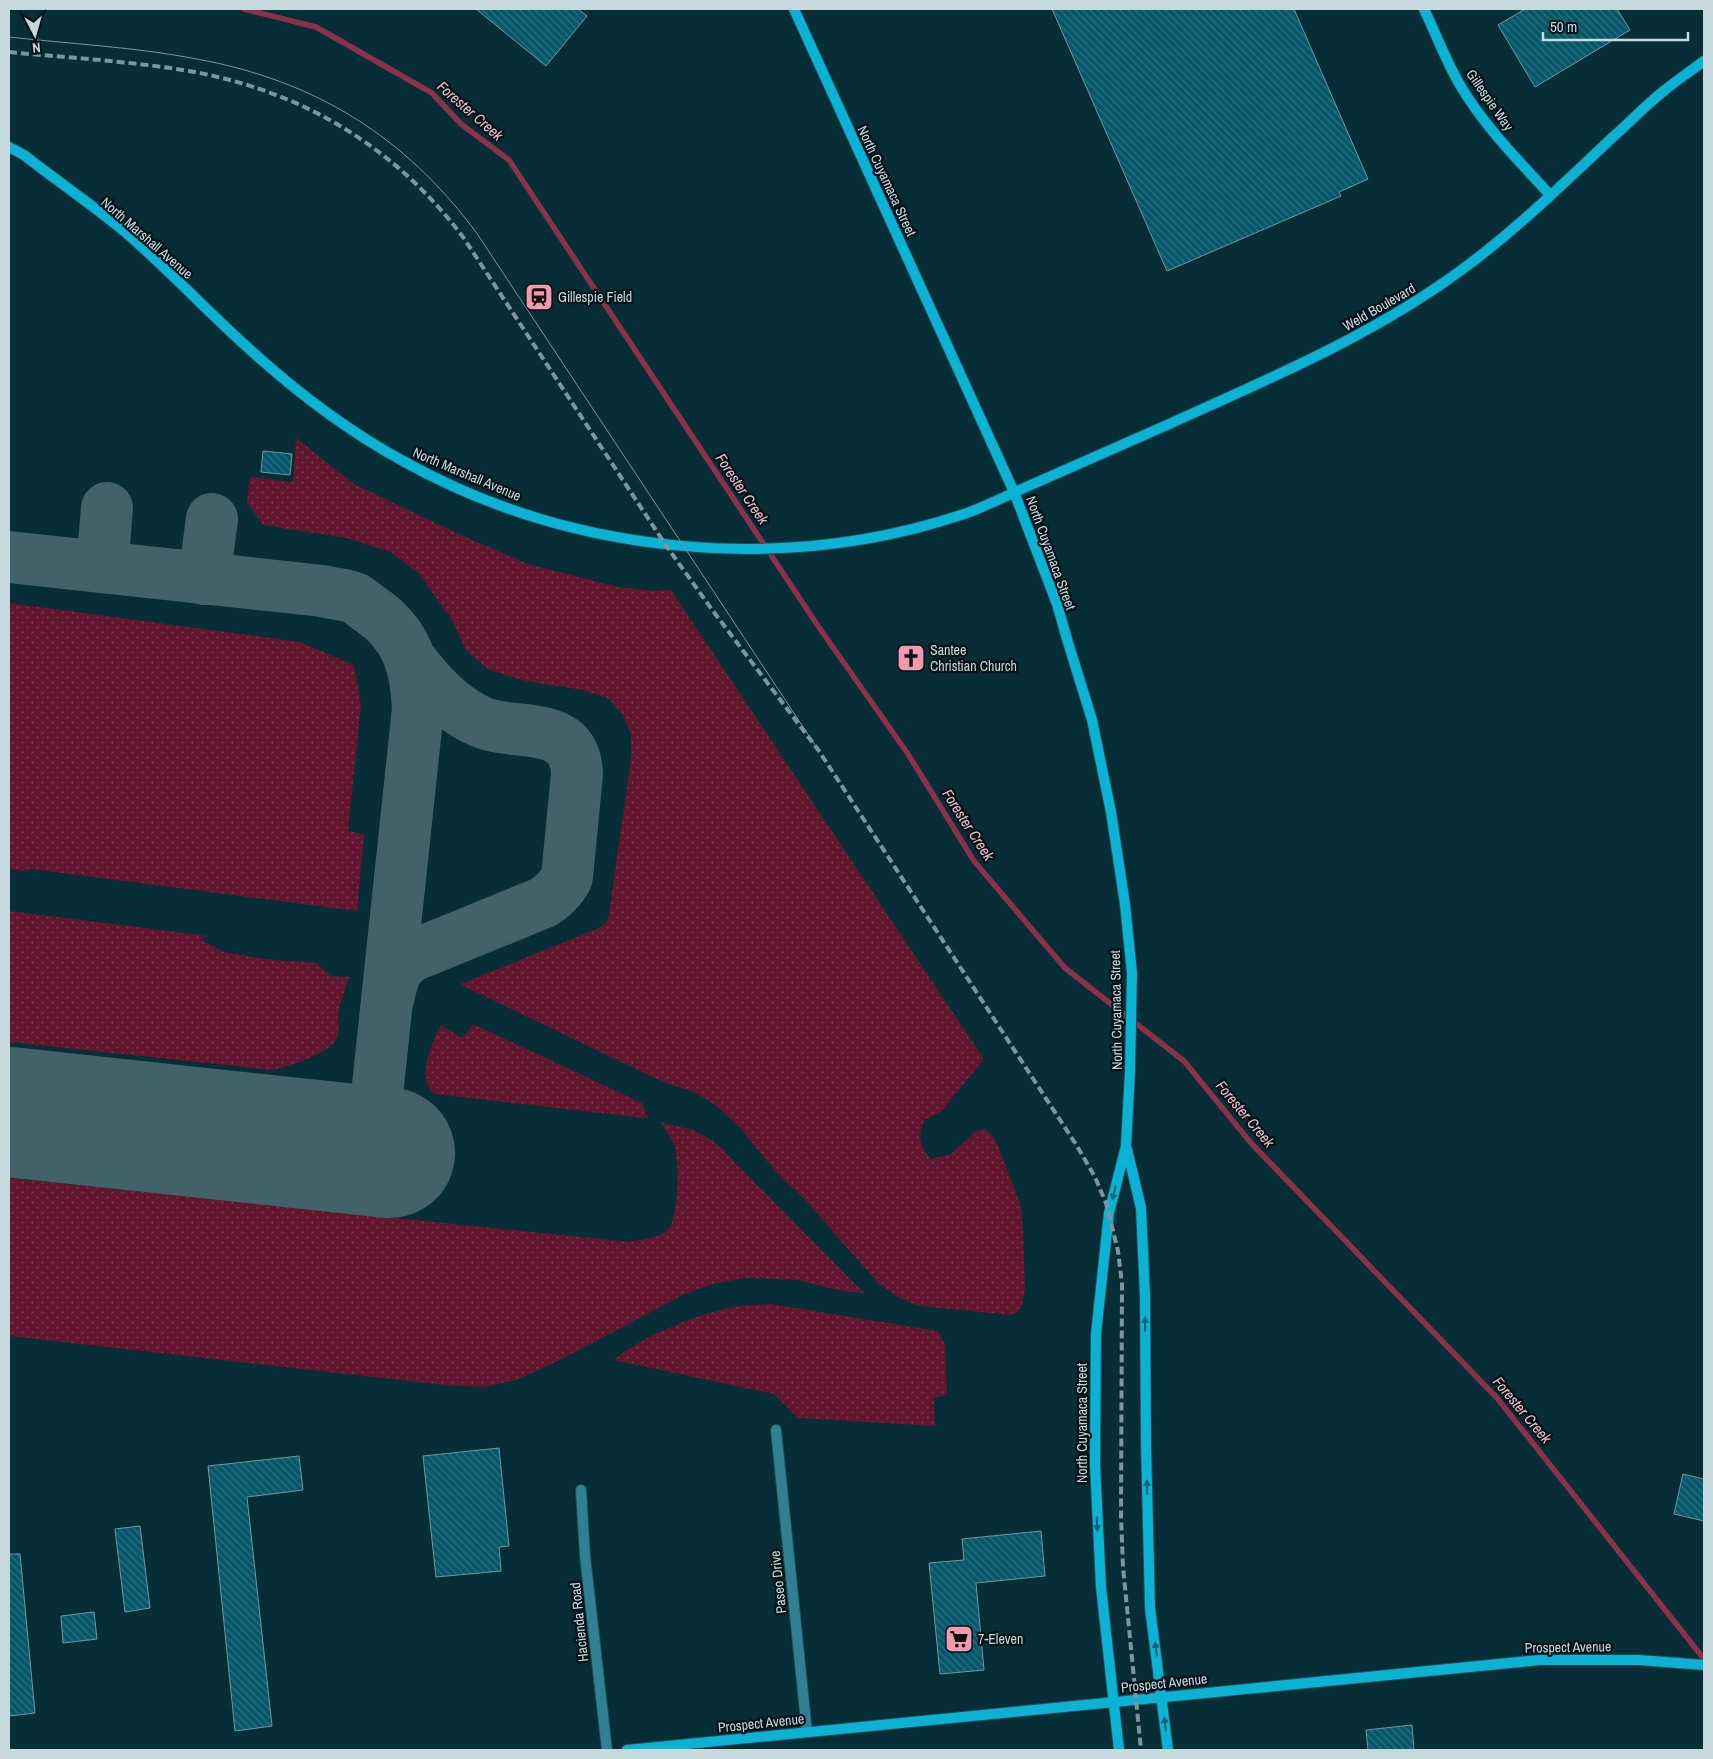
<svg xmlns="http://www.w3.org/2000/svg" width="1713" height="1759" viewBox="0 0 1713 1759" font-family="'Archivo Narrow',sans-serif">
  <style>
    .grass { fill: url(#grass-dots) }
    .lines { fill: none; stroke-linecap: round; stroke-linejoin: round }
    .stream { stroke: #8b314a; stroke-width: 5.5 }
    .taxiway { stroke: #42626a; stroke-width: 52 }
    .runway { stroke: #42626a; stroke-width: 130 }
    .building { fill: url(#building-back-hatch); stroke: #7197a2 }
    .street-casing { stroke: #264952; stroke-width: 12 }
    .secondary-casing { stroke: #264952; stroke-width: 12 }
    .street { stroke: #2f8095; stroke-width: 10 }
    .secondary { stroke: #0bb2d3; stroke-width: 10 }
    .tram { stroke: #7c969e; stroke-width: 1 }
    .rail { stroke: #7c969e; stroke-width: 4; stroke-dasharray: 8 4; stroke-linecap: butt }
    .oneway { fill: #086276 }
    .labels { text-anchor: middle; stroke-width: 4.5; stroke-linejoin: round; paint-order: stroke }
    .street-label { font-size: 14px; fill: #c6d9df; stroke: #051318 }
    .poi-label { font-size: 14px; fill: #c6d9df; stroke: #051318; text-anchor: start }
    .water-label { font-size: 15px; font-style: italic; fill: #f2bec7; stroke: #051318 }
  </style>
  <defs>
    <pattern id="grass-dots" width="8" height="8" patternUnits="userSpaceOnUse" patternTransform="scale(1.25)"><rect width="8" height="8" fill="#62162e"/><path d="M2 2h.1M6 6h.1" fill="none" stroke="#77374c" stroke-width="1.8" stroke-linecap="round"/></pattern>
    <pattern id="building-back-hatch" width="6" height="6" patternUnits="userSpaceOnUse" patternTransform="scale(1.25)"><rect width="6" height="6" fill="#055769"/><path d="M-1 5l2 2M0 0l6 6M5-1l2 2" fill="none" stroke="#286f7e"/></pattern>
  </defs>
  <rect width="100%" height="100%" fill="#072d37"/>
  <path class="grass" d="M 296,438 L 354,484 L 461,535 L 528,564 L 618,587 L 652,591 L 671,590 L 984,1059 L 941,1112 L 924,1120 C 918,1136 919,1146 931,1159 L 951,1154 L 975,1132 L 983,1129 L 990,1133 L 996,1141 L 1021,1206 L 1023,1231 L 1025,1288 L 1022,1305 L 1019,1311 L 1011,1315 L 930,1307 L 916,1305 L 898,1297 L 878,1283 L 807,1202 L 774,1170 L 742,1130 L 718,1107 L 694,1092 L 663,1082 L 463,986 L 461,984 L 466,982 L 601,927 L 607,921 L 609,914 L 631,759 L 631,735 L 623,715 L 609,699 L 583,690 L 526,681 L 489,670 L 466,650 L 452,620 L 419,574 L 391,552 L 346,538 L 263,525 L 247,502 L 250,477 L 293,482 Z
    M 9,603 L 300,642 L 354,665 L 361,705 L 348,831 L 364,834 L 357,911 L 32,869 L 22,871 L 9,869 Z
    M 9,911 L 208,936 L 201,940 L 224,952 L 263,959 L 316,963 L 331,976 L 349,977 C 346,989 340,1002 338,1015 C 338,1023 340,1029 337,1038 C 331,1053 288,1067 272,1070 L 9,1042 Z
    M 473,1024 L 642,1103 L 648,1117 L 643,1118 L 435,1094 C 415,1080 432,1043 441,1025 L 462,1038 Z
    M 660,1122 L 694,1130 L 716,1143 L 864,1293 L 842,1291 L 798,1280 L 746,1278 L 712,1284 L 683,1295 L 560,1360 L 516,1380 L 484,1387 L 445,1385 L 9,1336 L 9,1178 L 630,1242 C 642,1239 663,1238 670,1227 C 679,1211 680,1158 673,1142 C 670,1135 664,1128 660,1122 Z
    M 771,1304 L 938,1331 L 945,1344 L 947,1394 L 934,1398 L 935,1426 L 798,1418 L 774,1394 L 614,1360 C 640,1337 691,1317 725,1309 C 739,1305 756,1305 771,1304 Z"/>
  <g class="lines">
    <path class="stream" d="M 244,9 L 316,27 L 432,93 L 461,124 L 509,160 L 818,626 L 908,754 L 974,861 L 1065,968 L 1184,1061 L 1251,1143 L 1497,1398 L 1704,1659"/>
    <path class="taxiway" d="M 9,557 L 323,591 C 333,594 345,594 354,598 C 359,600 365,606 370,609 C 407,634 416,666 418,709 L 371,1151
      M 102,567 L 107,508
      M 204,579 L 212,519
      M 388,999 C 393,979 394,967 412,956 L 542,903 C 554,896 561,889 567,877 L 577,774 C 575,718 517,737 481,722 C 451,709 429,684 410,659"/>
    <path class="runway" d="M 9,1112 L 390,1153"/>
  </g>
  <path class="building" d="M 476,9 L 578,9 L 587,16 L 546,66 Z
    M 1052,9 L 1294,9 L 1368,179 L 1339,192 L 1341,196 L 1167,271 Z
    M 1525,9 L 1617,9 L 1630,30 L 1535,87 L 1498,25 Z
    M 263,451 L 292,454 L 290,475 L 261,472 Z
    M 499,1448 L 509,1546 L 499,1547 L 501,1571 L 436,1577 L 423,1456 Z
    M 299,1456 L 303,1490 L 247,1497 L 272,1726 L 235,1731 L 208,1466 Z
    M 1683,1474 L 1704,1479 L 1704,1521 L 1674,1514 Z
    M 140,1526 L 150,1608 L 125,1612 L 115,1529 Z
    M 1041,1531 L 1045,1576 L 976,1583 L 984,1670 L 940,1674 L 929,1563 L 964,1560 L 962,1539 Z
    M 9,1554 L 20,1554 L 35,1713 L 9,1716 Z
    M 94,1612 L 97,1639 L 63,1643 L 61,1616 Z
    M 1412,1725 L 1414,1750 L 1368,1750 L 1366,1730 Z"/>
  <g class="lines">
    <defs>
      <path id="street" d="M 776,1430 L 807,1732
        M 581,1490 L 585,1556 L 607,1750"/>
      <path id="secondary" d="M 794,9 L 1014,492 L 1057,604 L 1067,639 L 1092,720 L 1111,812 L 1125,904 L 1132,973 L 1130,1071 L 1126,1146 L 1109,1213 L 1096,1334 L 1095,1464 L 1101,1587 L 1119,1750
        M 1424,9 C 1436,34 1446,61 1460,85 C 1484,126 1519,161 1550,195
        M 9,147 L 24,155 C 57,181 93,205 125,232 C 167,268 205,309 246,346 C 294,390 346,430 403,461 C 570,554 779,575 961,515 C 983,508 1003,497 1024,488 C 1072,467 1119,446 1167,425 C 1268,379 1370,337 1460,271 C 1515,231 1565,182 1614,136 C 1631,121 1647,104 1665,90 C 1677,80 1691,71 1704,61
        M 1127,1149 L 1141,1208 L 1145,1296 L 1146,1443 L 1150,1608 L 1168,1750
        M 627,1750 L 1540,1660 L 1639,1660 L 1704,1665"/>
    </defs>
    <use href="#street" class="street-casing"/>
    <use href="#secondary" class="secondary-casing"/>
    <use href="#street" class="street"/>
    <use href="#secondary" class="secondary"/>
    <path class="tram" d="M 9,37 C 71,44 135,47 197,59 C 316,81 404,136 476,232 L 819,751"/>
    <path class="rail" d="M 9,52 C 69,58 130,61 189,71 C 302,91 394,146 463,237 L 665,544 L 713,611 L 819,751 L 1077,1146 L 1095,1177 L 1106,1203 L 1118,1251 L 1122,1284 L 1121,1515 L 1123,1567 L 1141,1750"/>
  </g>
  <defs><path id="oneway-solid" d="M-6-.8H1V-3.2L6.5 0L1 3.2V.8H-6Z" transform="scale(1.25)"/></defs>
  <g class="oneway">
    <use href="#oneway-solid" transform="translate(1114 1193) rotate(104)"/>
    <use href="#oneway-solid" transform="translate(1145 1324) rotate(-90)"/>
    <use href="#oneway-solid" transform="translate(1147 1487) rotate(-91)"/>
    <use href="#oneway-solid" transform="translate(1097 1524) rotate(87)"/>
    <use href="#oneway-solid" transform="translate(1156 1649) rotate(-97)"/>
    <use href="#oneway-solid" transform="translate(1165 1724) rotate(-97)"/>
  </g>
  <defs>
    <symbol id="station-square" viewBox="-11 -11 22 22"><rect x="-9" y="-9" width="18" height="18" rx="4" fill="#f29aac" stroke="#051318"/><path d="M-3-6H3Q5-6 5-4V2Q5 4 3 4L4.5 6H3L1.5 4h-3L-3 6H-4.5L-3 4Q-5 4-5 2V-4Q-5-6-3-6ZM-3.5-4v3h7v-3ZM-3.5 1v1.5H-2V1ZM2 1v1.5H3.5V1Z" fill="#111"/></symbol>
    <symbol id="church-square" viewBox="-11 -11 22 22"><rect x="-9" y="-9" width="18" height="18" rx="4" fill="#f29aac" stroke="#051318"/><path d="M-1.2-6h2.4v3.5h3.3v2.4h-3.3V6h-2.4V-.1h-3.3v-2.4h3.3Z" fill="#111"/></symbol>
    <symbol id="supermarket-square" viewBox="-11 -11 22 22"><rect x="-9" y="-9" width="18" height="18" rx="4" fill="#f29aac" stroke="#051318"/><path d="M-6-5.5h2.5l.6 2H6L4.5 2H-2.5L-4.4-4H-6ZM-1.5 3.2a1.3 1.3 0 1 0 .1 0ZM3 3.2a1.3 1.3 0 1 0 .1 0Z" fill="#111"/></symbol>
  </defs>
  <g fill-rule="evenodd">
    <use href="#station-square" x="523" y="281" width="32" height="32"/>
    <use href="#church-square" x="895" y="642" width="32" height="32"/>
    <use href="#supermarket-square" x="943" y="1623" width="32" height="32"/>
  </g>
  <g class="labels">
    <g class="street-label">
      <text transform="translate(1490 100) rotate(55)" y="5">Gillespie Way</text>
      <text transform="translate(887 181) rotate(65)" y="5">North Cuyamaca Street</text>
      <text transform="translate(147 238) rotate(41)" y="5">North Marshall Avenue</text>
      <text transform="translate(1379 307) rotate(-30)" y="5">Weld Boulevard</text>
      <text transform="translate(467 474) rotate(23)" y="5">North Marshall Avenue</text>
      <text transform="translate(1051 553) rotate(70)" y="5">North Cuyamaca Street</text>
      <text transform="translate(1116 1010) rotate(-91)" y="5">North Cuyamaca Street</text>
      <text transform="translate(1082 1423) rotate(-90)" y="5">North Cuyamaca Street</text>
      <text transform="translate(778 1582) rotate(-96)" y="5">Paseo Drive</text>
      <text transform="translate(579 1622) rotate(-96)" y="5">Hacienda Road</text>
      <text transform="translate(1568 1647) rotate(-1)" y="5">Prospect Avenue</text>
      <text transform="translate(1164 1683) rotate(-6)" y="5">Prospect Avenue</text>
      <text transform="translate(761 1723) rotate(-6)" y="5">Prospect Avenue</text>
    </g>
    <g class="poi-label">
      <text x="558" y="302">Gillespie Field</text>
      <text x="930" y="655">Santee<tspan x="930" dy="16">Christian Church</tspan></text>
      <text x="978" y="1644">7-Eleven</text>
    </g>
    <g class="water-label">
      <text transform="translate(470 111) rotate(41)" y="5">Forester Creek</text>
      <text transform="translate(742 489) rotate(56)" y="5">Forester Creek</text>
      <text transform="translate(968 825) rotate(57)" y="5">Forester Creek</text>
      <text transform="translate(1245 1114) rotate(50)" y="5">Forester Creek</text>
      <text transform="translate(1522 1410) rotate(50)" y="5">Forester Creek</text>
    </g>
  </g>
  <rect width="1713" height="1759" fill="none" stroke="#c6d9df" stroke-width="20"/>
  <g transform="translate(35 35) rotate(174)" stroke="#051318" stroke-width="4" paint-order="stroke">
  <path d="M0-4L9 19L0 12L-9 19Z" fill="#c6d9df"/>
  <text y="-8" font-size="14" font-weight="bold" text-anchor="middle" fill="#c6d9df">N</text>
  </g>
  <path d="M1543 32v8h145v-8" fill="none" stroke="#c6d9df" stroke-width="2.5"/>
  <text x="1550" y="32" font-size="15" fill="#c6d9df" stroke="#051318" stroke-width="4" paint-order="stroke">50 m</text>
</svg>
